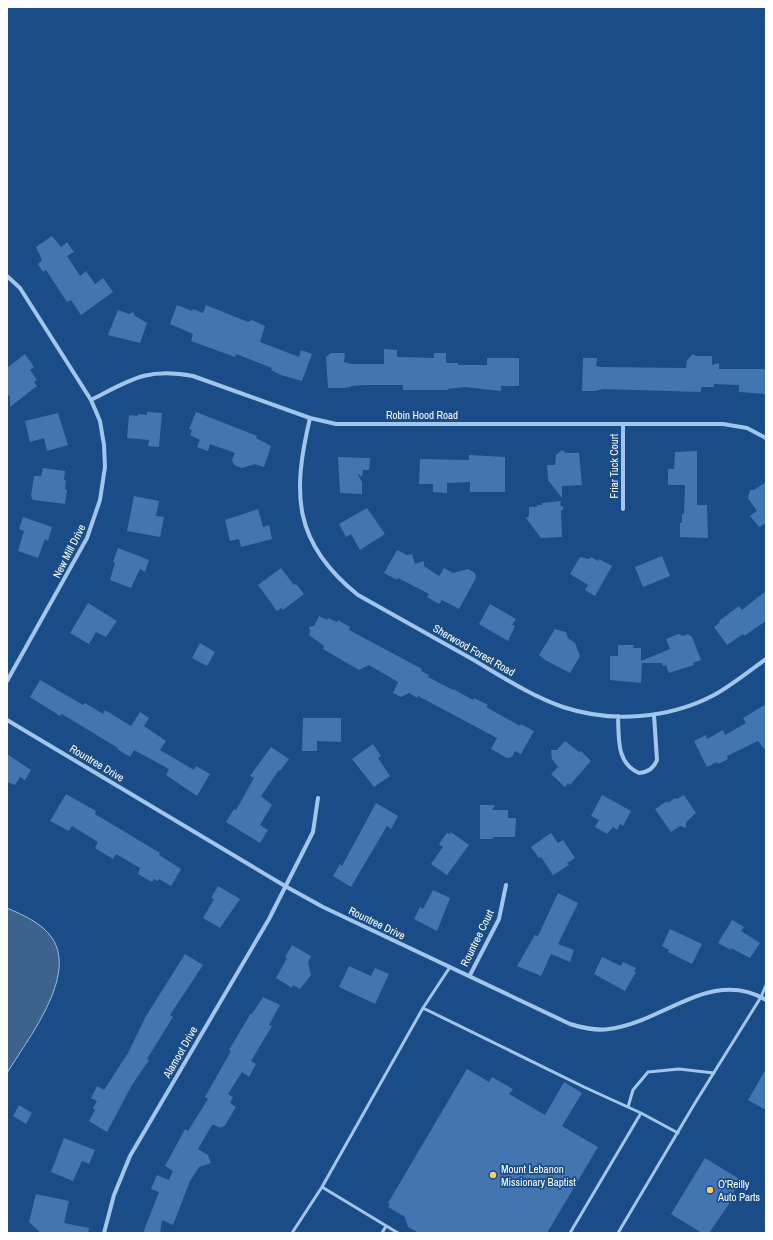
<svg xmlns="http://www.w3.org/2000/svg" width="773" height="1240" viewBox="0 0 773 1240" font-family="'Archivo Narrow',sans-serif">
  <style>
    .water { fill: #3d628d; stroke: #95c1ef }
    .building { fill: #4376b1 }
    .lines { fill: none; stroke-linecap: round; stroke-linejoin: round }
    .service { stroke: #a2c5ec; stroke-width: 3 }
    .minor { stroke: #a2c5ec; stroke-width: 4 }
    .poi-dot { fill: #ffcc5e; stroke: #1a4c87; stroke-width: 1.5 }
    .labels { text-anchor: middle; stroke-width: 3.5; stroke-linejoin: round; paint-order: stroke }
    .street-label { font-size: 11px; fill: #fff; stroke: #1a4c87 }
    .poi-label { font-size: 11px; fill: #fff; stroke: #1a4c87; text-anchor: start }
  </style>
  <rect width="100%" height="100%" fill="#1a4c87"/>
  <path class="water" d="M 7,908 C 23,915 42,923 52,938 C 78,976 27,1040 7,1073 Z"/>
  <path class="building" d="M 52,236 L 61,247 L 67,242 L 74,252 L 67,256 L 80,276 L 86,271 L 95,284 L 103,278 L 113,292 L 81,315 L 71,300 L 67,302 L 46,270 L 43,272 L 38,264 L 42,260 L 36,247 Z
    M 177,305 L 192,311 L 193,309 L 203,313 L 206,305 L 248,322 L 252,320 L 265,326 L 260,342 L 299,357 L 301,350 L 312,354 L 302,381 L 281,375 L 271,370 L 272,368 L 236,354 L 235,357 L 191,341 L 193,334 L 170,324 Z
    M 118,310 L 129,314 L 133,312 L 135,316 L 147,323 L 140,343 L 108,335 Z
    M 384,349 L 397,350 L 397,357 L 434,358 L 434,353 L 446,353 L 446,363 L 458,363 L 458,365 L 487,365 L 487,358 L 519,358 L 519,386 L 501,386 L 501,391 L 464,387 L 448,389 L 448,390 L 403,390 L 403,385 L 364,385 L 351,386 L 351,387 L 344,388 L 328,388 L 326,357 L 331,353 L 345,353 L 344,362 L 351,364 L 384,364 Z
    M 25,354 L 34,367 L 30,370 L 37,380 L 34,382 L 37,386 L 10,407 L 10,397 L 7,393 L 7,368 Z
    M 693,354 L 696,356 L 712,356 L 712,365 L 719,363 L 719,369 L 766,369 L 766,394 L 739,392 L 739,385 L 714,384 L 714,387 L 701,387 L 701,392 L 603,389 L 595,391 L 582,391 L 583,358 L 597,358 L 596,366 L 600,367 L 686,368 L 687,360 Z
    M 147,412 L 162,413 L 159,447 L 148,446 L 149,440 L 127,438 L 129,415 L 138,416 L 138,414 L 147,415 Z
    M 196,412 L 257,436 L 256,438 L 271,446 L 264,467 L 255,464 L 242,468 L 234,465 L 232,460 L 235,453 L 210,444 L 208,451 L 197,447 L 200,440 L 190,435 L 192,430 L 189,429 Z
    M 58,413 L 68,445 L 47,451 L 44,438 L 30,442 L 25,421 Z
    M 562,450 L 566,453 L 579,453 L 582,485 L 562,486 L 562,498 L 548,480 L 547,465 L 555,465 L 556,455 Z
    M 697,451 L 697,505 L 707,505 L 708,538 L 680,537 L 680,523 L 682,523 L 682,514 L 684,514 L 685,485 L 668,485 L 668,469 L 674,469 L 675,452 Z
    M 469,455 L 505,457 L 505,492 L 470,492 L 470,482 L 447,483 L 447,493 L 433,492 L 433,484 L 419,484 L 420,459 L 469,460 Z
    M 338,457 L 370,458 L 369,470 L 363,470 L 362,477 L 357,473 L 362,482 L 362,494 L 340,493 Z
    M 43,468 L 65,471 L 64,480 L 66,480 L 65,489 L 67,490 L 65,504 L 33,500 L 31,496 L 34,476 L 41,476 Z
    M 766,482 L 766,523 L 759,527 L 750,516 L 757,511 L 748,498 L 750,490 L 754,490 Z
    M 134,496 L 159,501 L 156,516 L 164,517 L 160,537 L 127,531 Z
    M 561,501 L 560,505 L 564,508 L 561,511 L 562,537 L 541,538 L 526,518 L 529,516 L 529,507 L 537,507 L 537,505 L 542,505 L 542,503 Z
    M 367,508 L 385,534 L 360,550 L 351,534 L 346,537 L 339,524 Z
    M 258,509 L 263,527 L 269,525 L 272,539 L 241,547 L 239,539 L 230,541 L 225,520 Z
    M 23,517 L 52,527 L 48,541 L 45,539 L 38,558 L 18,551 L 24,531 L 19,529 Z
    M 118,548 L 149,560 L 145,572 L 140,569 L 131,588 L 110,580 L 115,563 L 113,562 Z
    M 397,550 L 407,555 L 412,554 L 415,564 L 424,561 L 424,566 L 439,576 L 444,568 L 453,573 L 468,569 L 475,573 L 476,578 L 459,609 L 442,600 L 439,604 L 427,597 L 429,594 L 406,582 L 398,578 L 397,580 L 384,573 Z
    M 662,556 L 670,576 L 643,587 L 635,567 Z
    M 580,557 L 589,559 L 591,557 L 598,561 L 599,559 L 612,566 L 595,596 L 585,590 L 588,585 L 570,574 Z
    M 281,568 L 294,585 L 296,584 L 304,594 L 283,610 L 281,608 L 277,611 L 258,585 Z
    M 766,591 L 766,621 L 744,636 L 743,634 L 727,645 L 714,627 L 720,622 L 719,621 L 739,606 L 742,610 Z
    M 88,603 L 117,621 L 106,637 L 96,632 L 89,644 L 70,633 Z
    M 490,604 L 516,619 L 512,625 L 515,626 L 508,641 L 479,624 Z
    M 319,616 L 327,620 L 328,618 L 337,622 L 338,620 L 350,627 L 349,630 L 422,669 L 421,671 L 429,675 L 428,677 L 453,690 L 453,689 L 473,700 L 474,698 L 488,705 L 486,707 L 520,726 L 521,724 L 534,731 L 521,754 L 515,751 L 512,757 L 507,758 L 491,749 L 497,738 L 418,696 L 417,698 L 409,693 L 401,697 L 393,693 L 398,682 L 369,665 L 359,670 L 323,649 L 324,646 L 309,635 L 310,632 L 309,627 L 314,626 Z
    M 555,629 L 566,632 L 568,638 L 575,643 L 580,656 L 570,673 L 545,660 L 539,655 Z
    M 679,634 L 683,636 L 688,634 L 692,637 L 701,660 L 693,663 L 694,665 L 669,673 L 666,665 L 663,666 L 662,663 L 642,663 L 641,683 L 610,680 L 610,656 L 618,656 L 618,645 L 634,645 L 633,648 L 641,648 L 641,661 L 670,649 L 666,639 Z
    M 200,643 L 215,652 L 207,666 L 192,658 Z
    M 40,680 L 83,705 L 85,703 L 103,714 L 105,710 L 131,726 L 140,712 L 149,718 L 144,726 L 166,741 L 160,750 L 194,770 L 196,766 L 210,774 L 197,796 L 166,775 L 169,769 L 134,750 L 130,757 L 117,749 L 118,748 L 62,714 L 60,716 L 30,697 Z
    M 766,704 L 766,751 L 758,741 L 727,756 L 728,759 L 718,764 L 717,762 L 707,767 L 694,741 L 706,735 L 707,739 L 723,730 L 725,735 L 746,723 L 743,718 Z
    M 303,718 L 341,718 L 341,742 L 317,741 L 317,751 L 302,751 Z
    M 565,741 L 579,752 L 581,751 L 591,761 L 570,785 L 568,783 L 565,787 L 551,774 L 558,767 L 552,759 L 551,750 L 557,750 Z
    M 373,744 L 381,756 L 378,758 L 390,776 L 374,787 L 352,759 Z
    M 271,747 L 289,759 L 280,771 L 279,770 L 261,796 L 272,805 L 260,825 L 268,830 L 260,843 L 226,822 L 234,809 L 236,810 L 254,778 L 250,776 Z
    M 7,754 L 31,770 L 25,780 L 20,777 L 15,785 L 7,782 Z
    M 66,794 L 96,811 L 95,814 L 160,853 L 159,855 L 181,869 L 171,886 L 159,879 L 157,881 L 154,879 L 152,882 L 138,874 L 140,868 L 116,854 L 113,859 L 95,848 L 98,842 L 72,826 L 69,831 L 50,821 Z
    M 602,795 L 631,811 L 623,826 L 620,824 L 617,830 L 613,827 L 607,834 L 595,827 L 599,820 L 591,816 Z
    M 684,795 L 696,813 L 686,822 L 686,828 L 680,826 L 671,832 L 655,809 L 667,801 L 668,803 L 675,798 L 677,799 Z
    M 376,803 L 398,816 L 391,829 L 387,826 L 351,887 L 333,876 L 340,864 L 342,866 Z
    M 480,805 L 495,805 L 492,810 L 508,810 L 508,818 L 516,818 L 515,837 L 493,837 L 493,839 L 480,839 Z
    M 451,832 L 469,845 L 447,875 L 431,864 L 443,847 L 439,844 L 447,833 L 450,834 Z
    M 551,833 L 558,843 L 563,840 L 575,858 L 567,863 L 569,865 L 553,875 L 541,857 L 539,858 L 531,847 Z
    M 218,886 L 240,899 L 220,928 L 203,918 L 214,899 L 211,898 Z
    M 433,890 L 450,898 L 437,931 L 414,919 L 420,907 L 423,909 Z
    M 558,893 L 578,903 L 558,944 L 574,950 L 570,962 L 551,954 L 541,976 L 517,966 L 535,935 L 538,936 Z
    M 732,920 L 744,927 L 741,931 L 760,943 L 750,958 L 731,948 L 731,950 L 718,943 Z
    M 670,929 L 702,944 L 692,964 L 668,952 L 669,950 L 662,946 Z
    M 292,945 L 311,956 L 308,962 L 311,975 L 300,989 L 293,985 L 292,988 L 276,978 L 287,958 L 285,957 Z
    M 185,954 L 203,965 L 170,1015 L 173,1017 L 147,1059 L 149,1060 L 132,1085 L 107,1132 L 89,1121 L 95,1110 L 93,1108 L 97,1101 L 91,1098 L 97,1086 L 104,1090 L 128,1053 L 146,1016 Z
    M 602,957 L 621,966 L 623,962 L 636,968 L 634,971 L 636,972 L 625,991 L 594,974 Z
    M 349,966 L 371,976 L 375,968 L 389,974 L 375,1004 L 339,987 Z
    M 263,997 L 280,1005 L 269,1025 L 272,1026 L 251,1061 L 256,1064 L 249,1077 L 242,1072 L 228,1094 L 233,1097 L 230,1103 L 236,1107 L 224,1127 L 222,1126 L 221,1128 L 214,1125 L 212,1125 L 198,1149 L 208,1155 L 211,1163 L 199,1167 L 190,1181 L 173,1225 L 162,1220 L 160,1233 L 143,1233 L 159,1192 L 151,1189 L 157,1175 L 169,1180 L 173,1171 L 165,1166 L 171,1155 L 185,1129 L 188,1131 L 208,1099 L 205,1097 L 231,1051 L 229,1050 L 251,1013 L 252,1014 Z
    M 467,1069 L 489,1082 L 492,1077 L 513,1089 L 509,1094 L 545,1115 L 564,1082 L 582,1093 L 562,1126 L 598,1147 L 547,1233 L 419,1233 L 408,1227 L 405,1217 L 388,1207 L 390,1204 L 388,1203 Z
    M 766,1069 L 766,1110 L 748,1100 Z
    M 19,1105 L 32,1113 L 26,1124 L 13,1116 Z
    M 64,1138 L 95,1150 L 89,1164 L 82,1161 L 73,1181 L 51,1172 Z
    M 705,1158 L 741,1180 L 729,1200 L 731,1201 L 709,1233 L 702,1233 L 671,1214 Z
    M 36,1194 L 69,1201 L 64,1223 L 89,1228 L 88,1233 L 41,1233 L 29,1222 Z"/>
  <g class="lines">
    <path class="service" d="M 450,967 L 423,1008 L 584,1087 L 641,1113
      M 628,1107 L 633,1090 L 648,1072 L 679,1069 L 714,1073
      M 292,1233 L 322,1187
      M 382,1233 L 386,1226
      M 398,1233 L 322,1187 L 423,1008
      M 570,1233 L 641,1113 L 678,1133
      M 618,1233 L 695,1103 L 761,997 L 766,985"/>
    <path class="minor" d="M 7,276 L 20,288 L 91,400 L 100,421 L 104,445 L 105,467 L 100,500 L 87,538 L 7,681
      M 91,400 C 130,380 147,367 193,376 L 310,418 L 336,424 L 723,424 L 747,428 L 766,438
      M 310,418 C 292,494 293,543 358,595 C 396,616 434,638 472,659 C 501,676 531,696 563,707 C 611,723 669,719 714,695 C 732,685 749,671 766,659
      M 623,424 L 623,509
      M 618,716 C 619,738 616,763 639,773 C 648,772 653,769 657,760 L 654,715
      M 7,720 L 285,886 L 323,907 L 570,1024 C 583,1028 595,1031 609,1029 C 662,1023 712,967 766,1000
      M 470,975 L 499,919 L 506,885
      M 104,1233 L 114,1195 L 130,1156 L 269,919 L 313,832 L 318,798"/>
  </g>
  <g class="poi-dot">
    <circle cx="493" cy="1175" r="4"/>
    <circle cx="710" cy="1190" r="4"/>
  </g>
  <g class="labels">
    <g class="street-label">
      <text x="422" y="419">Robin Hood Road</text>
      <text transform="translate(614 466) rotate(-90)" y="4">Friar Tuck Court</text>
      <text transform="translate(69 551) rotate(-63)" y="4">New Mill Drive</text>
      <text transform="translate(474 650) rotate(30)" y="4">Sherwood Forest Road</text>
      <text transform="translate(97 763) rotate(31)" y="4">Rountree Drive</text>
      <text transform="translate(377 923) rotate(26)" y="4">Rountree Drive</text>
      <text transform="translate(477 938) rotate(-64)" y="4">Rountree Court</text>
      <text transform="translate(180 1052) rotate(-60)" y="4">Alamoot Drive</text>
    </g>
    <g class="poi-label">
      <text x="501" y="1173">Mount Lebanon<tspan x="501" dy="13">Missionary Baptist</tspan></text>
      <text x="718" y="1188">O'Reilly<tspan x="718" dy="13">Auto Parts</tspan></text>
    </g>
  </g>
  <rect width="773" height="1240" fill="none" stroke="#ffffff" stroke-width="16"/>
</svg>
